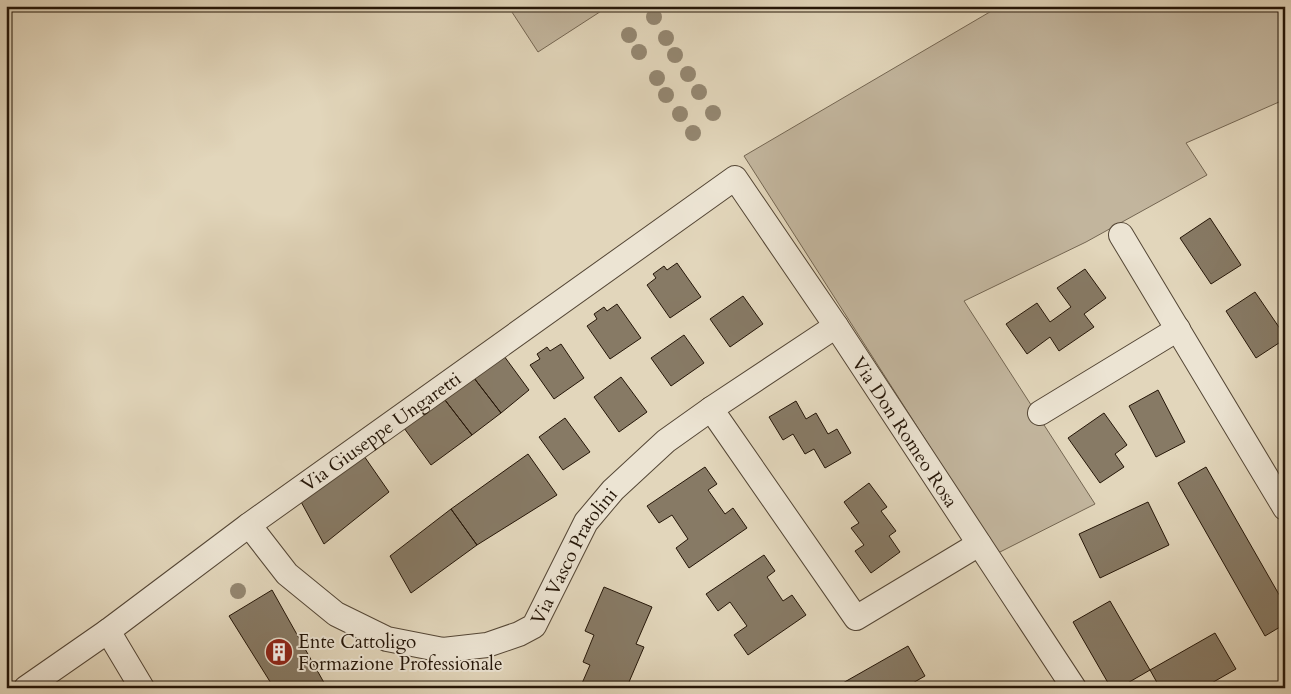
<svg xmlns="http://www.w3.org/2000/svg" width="1291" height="694" viewBox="0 0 1291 694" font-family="Cardo,serif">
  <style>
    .green { fill: #c2b59d; stroke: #746652 }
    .building { fill: #877a65; stroke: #251608 }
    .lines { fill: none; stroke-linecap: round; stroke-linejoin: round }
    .minor-casing { stroke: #544635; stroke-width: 26 }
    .minor { stroke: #ece4d3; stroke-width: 24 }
    .tree { fill: #948771 }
    .labels { text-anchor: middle; stroke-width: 4; stroke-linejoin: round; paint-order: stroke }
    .street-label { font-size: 19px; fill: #251608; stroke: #ece4d3 }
    .poi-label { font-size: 19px; fill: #251608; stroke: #ece4d3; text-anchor: start }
  </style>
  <rect width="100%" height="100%" fill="#e2d6bb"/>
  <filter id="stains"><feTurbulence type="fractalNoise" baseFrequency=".004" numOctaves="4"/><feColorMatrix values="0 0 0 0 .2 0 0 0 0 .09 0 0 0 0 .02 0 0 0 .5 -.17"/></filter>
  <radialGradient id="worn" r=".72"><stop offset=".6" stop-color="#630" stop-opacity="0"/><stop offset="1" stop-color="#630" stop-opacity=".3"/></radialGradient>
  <path class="green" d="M 508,6 L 609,6 L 538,52 Z
    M 1000,6 L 1285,6 L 1285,101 L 1279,102 L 1186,143 L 1207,175 L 1086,242 L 964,301 L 1095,504 L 998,553 L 744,156 Z"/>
  <path class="building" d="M 1210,218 L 1241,265 L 1211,284 L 1180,238 Z
    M 677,263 L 701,297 L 670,318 L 647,285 L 656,278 L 653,274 L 664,266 L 667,270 Z
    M 1085,269 L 1106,298 L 1084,314 L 1094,327 L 1059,351 L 1050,337 L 1027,354 L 1006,324 L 1037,303 L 1050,322 L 1071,307 L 1057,288 Z
    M 1255,292 L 1285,336 L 1285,339 L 1256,358 L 1226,311 Z
    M 743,296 L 763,324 L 730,347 L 710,319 Z
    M 617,304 L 641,338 L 610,359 L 587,326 L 597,319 L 594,314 L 604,307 L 607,311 Z
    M 684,335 L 704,363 L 671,386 L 651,358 Z
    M 561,344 L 584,378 L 554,399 L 530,365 L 540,359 L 537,354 L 547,347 L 550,351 Z
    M 504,356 L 529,390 L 501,413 L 474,378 Z
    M 621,377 L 647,412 L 619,432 L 594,397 Z
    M 474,378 L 501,413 L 472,435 L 445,400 Z
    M 1158,390 L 1185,442 L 1156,457 L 1129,406 Z
    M 445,400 L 472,435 L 431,465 L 404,428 Z
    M 796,401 L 806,419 L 816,413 L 828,434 L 837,429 L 851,453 L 825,468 L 814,449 L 805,454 L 793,434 L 783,440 L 769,417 Z
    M 1104,413 L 1127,445 L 1115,454 L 1124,467 L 1100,483 L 1068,438 Z
    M 565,418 L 590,452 L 563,470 L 539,437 Z
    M 528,454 L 557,495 L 477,545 L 451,509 Z
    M 364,456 L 389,492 L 324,544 L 300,500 Z
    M 705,467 L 717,484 L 708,490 L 725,514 L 733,508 L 747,528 L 689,568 L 676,548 L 688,539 L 672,515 L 659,523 L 647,506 Z
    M 1206,467 L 1285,605 L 1285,624 L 1265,636 L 1178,483 Z
    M 869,483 L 887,507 L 881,511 L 896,531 L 889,536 L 900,552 L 871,573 L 855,551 L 864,545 L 851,528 L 859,523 L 844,502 Z
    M 1148,502 L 1169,545 L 1100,578 L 1079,534 Z
    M 451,509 L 477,545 L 411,593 L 390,556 Z
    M 764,555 L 775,571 L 767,577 L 783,601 L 792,595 L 806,615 L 748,655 L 734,635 L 747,626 L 730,602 L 718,611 L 706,594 Z
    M 604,587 L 652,607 L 636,644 L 644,647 L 629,682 L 641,687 L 641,688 L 580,688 L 590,665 L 583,662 L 594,635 L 585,631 Z
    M 272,590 L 327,688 L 274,688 L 229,616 Z
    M 1110,601 L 1150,670 L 1119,688 L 1111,688 L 1073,622 Z
    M 1215,633 L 1236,669 L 1203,688 L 1160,688 L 1150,670 Z
    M 908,646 L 925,676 L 904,688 L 834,688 Z"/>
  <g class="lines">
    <defs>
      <g id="minor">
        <path d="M 1121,235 L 1285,508"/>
        <path d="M 711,409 L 856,618 L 979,544"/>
        <path d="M 1040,413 L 1178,329"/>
        <path id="s1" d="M 249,525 L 287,574 L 336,614 L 387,639 L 443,650 L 487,645 L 519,634 L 534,626 L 586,522 L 613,490 L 666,441 L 711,409 L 836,326"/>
        <path d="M 108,631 L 142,688"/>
        <path id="s2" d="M 26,688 L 108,631 L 249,525 L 735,178 L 836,326 L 1074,688"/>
      </g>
    </defs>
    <use href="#minor" class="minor-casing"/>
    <use href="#minor" class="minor"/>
  </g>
  <g class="tree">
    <circle cx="654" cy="17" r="8"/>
    <circle cx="629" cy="35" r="8"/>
    <circle cx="666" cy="38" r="8"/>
    <circle cx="639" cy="52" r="8"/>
    <circle cx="675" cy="55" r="8"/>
    <circle cx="688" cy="74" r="8"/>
    <circle cx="657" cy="78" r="8"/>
    <circle cx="699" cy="92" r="8"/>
    <circle cx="666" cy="95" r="8"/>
    <circle cx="713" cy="113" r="8"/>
    <circle cx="680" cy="114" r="8"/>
    <circle cx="693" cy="133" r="8"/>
    <circle cx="238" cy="591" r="8"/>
  </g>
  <defs>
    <symbol id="building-disc" viewBox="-11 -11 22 22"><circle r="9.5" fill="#8f2418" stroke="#ece4d3"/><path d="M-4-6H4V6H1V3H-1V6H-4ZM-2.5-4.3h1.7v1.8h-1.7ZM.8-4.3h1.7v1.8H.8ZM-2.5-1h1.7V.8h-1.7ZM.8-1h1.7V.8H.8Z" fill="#fff"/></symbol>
  </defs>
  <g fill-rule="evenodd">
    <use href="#building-disc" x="263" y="636" width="32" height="32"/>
  </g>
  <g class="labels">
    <g class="street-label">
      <text dy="7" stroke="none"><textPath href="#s2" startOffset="438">Via Giuseppe Ungaretti</textPath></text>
      <text dy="7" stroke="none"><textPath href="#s2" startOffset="1179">Via Don Romeo Rosa</textPath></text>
      <text dy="7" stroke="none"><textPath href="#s1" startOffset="415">Via Vasco Pratolini</textPath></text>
    </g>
    <g class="poi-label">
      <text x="298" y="648">Ente Cattoligo<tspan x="298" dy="22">Formazione Professionale</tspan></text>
    </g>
  </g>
  <rect width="1291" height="694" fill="none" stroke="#e2d6bb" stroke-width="25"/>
  <rect x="8" y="8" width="1276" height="679" fill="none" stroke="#251608" stroke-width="2.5"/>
  <rect x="12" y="12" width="1266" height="669" fill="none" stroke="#251608"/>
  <rect width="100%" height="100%" filter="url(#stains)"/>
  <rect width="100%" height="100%" fill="url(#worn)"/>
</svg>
